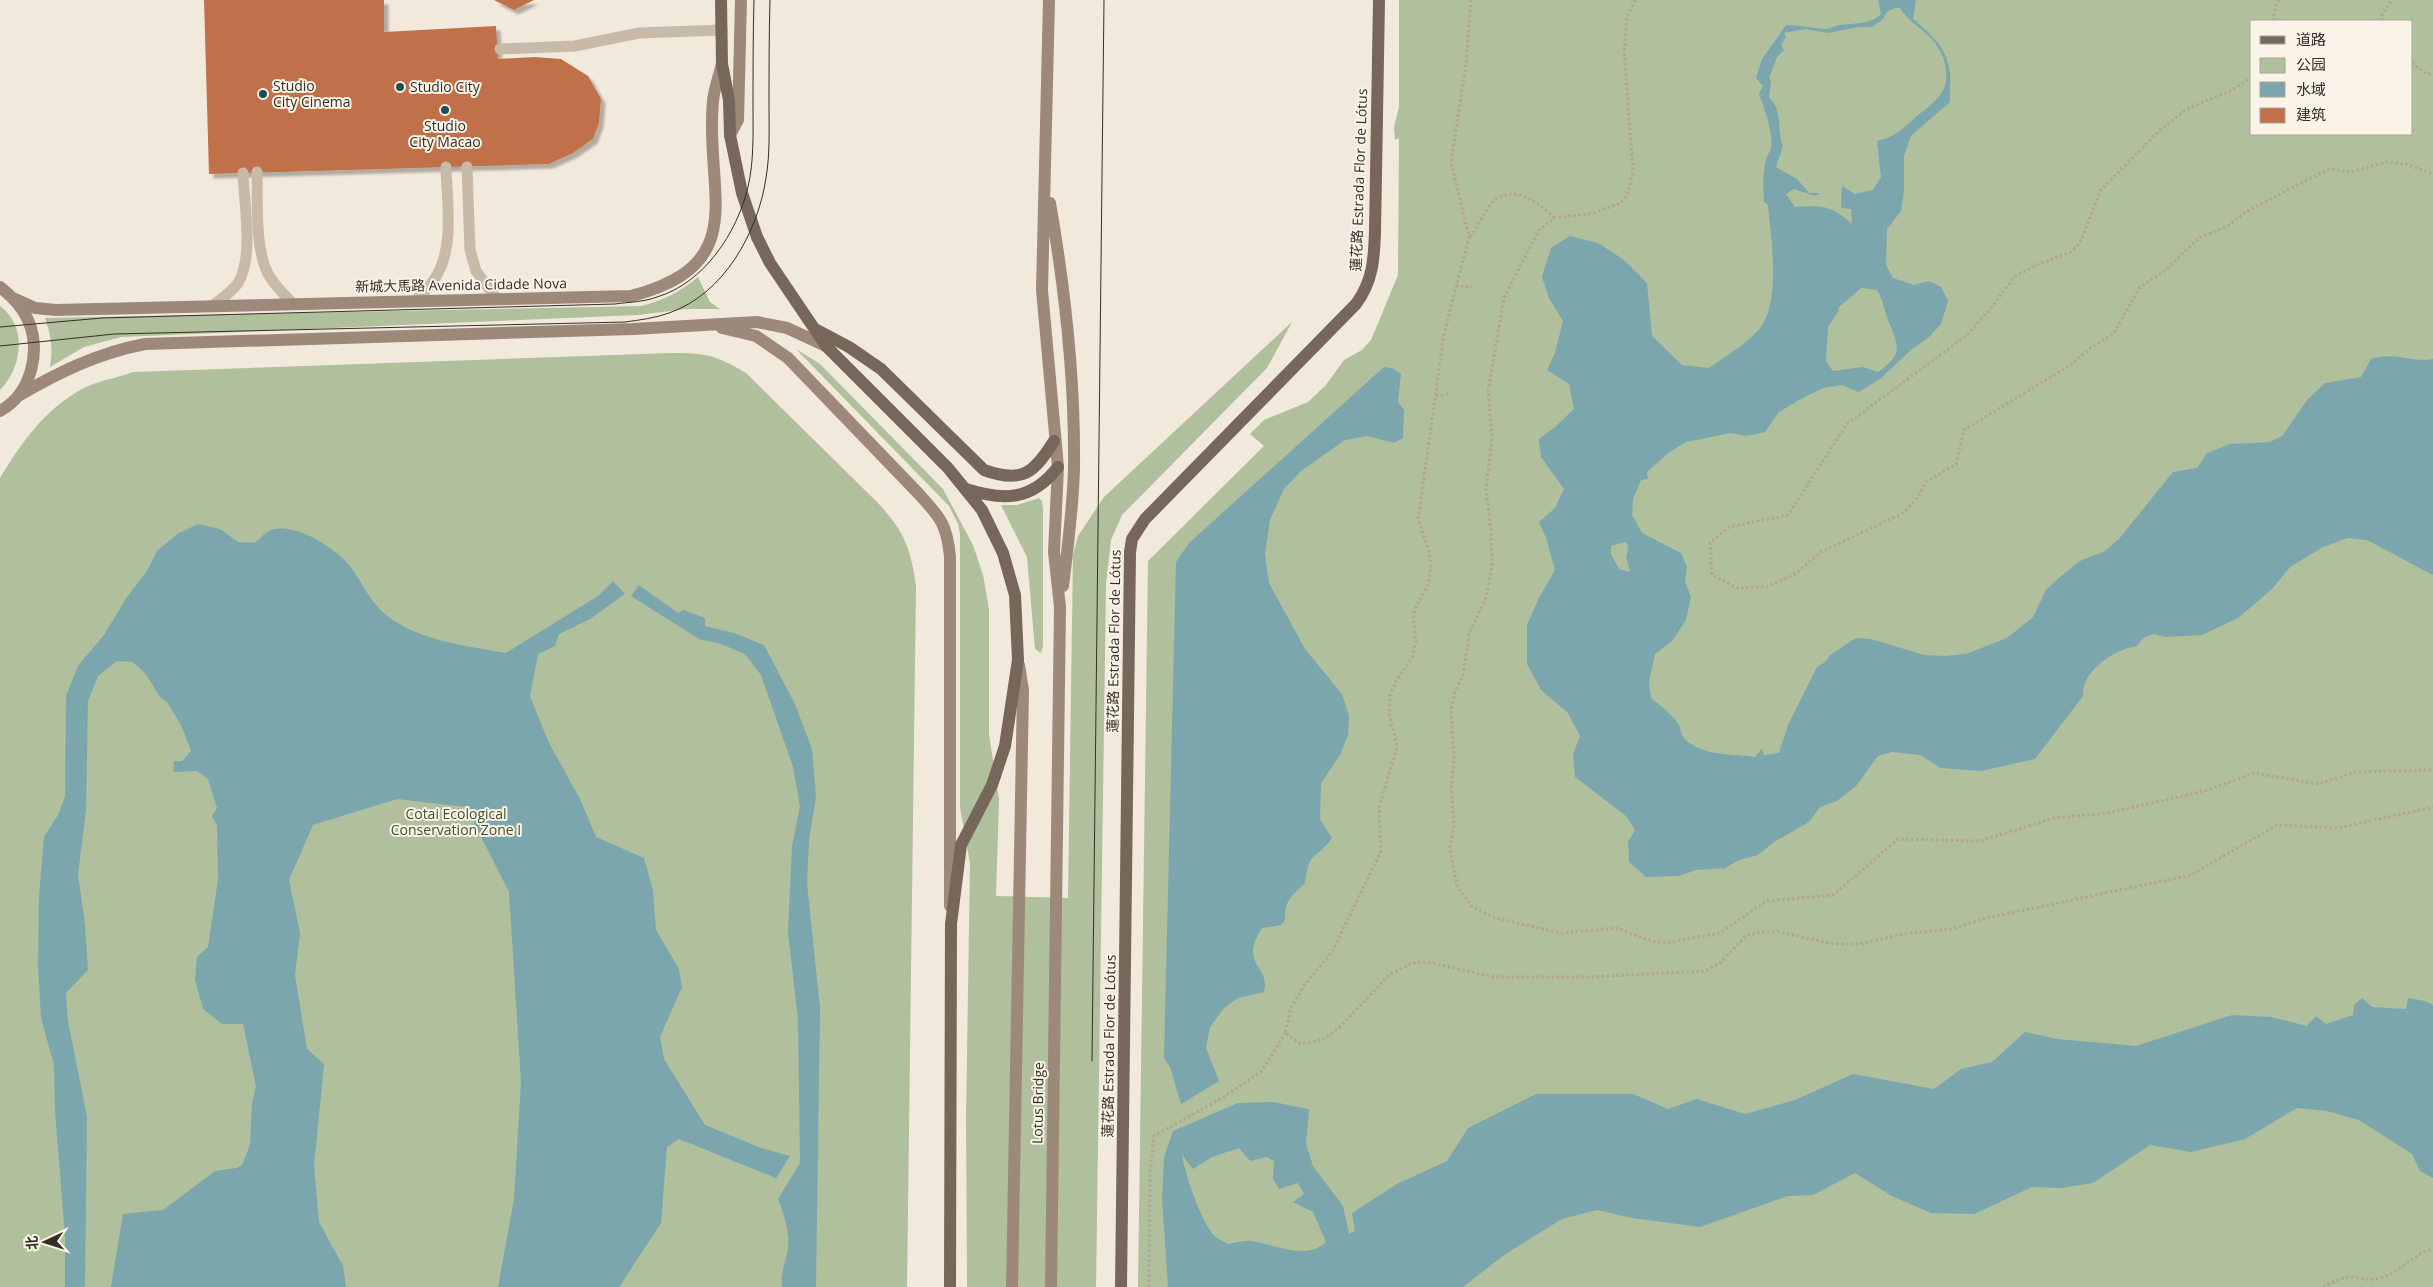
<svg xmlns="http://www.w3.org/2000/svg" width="2433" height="1287" viewBox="0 0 2433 1287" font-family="'Open Sans','Noto Sans SC',sans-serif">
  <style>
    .green { fill: #b0bf9c; fill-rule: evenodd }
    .water { fill: #7ca6ad; fill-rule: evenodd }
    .building { fill: #c1714a; filter: url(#shadow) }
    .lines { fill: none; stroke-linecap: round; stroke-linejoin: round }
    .path { stroke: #b4a492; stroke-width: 3; stroke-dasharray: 2.5 2.5; stroke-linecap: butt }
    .lane { stroke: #c8baa8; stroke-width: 11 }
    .secondary { stroke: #9c897a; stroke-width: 12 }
    .primary { stroke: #77665a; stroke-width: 12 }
    .tram { stroke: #362e28; stroke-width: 1 }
    .poi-dot { fill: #1f4d55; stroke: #f9f3e8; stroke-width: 2 }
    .labels { text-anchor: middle; stroke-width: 4; stroke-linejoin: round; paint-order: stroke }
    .poi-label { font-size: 14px; fill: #362e28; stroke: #f9f3e8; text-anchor: start }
    .street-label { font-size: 14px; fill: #362e28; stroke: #f9f3e8 }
    .park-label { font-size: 14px; fill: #42532d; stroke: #f9f3e8 }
  </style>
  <defs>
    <filter id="shadow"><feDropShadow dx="4.5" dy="4.5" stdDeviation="1" flood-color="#0004"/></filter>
  </defs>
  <rect width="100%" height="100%" fill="#f1e9dc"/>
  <path class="green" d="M 1399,0 L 2433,0 L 2433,1287 L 1138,1287 L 1148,561 L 1264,446 L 1250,434 L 1264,420 L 1308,402 L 1326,385 L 1344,360 L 1362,350 L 1371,340 L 1398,275 L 1399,138 L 1395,140 L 1394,127 L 1399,107 ZM 2252,21 L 2412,21 L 2412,134 L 2252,134 Z
    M 698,277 L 710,302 L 720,309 L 686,309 L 638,315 L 121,337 L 84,347 L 50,367 C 53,349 51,335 45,318 L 641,306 C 664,300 680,292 698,277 Z
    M 0,306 C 28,326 22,368 0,390 Z
    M 1292,322 L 1267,368 L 1122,515 L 1111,540 L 1106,584 L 1096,1287 L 967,1287 L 966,1118 L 970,863 L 960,808 L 960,534 L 958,524 L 949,506 L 796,349 L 820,364 L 943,489 L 973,545 L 983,575 L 989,609 L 989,734 L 999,799 L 996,896 L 1068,898 L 1073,555 L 1078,536 L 1104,497 Z
    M 671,353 C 706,353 716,355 746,373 L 877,502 C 904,531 910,546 916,585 L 907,1287 L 0,1287 L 0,478 C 22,442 44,410 82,389 C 97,381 117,378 133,372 Z
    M 1039,498 L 1042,501 L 1043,509 L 1043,646 L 1041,653 L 1035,649 L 1027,557 L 1001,505 L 1017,505 Z"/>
  <path class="water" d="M 1878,0 L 1916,0 L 1913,19 C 1931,34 1948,49 1950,74 C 1951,83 1949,92 1950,102 L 1911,136 L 1904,156 L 1904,190 L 1901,211 L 1887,229 L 1886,265 L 1893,278 L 1914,285 L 1929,281 L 1941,287 L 1948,301 L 1941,324 L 1929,337 L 1912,349 L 1880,379 L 1859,392 L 1842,385 L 1823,388 L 1799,400 L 1779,412 L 1765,432 L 1746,436 L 1731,433 L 1686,442 L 1671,451 L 1647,472 L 1648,479 L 1641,480 L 1633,499 L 1632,515 L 1642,533 L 1681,553 L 1687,567 L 1685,582 L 1691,597 L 1686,620 L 1673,640 L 1655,654 L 1649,682 L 1651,698 C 1661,706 1672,714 1679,725 C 1681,729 1681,736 1685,739 C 1701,756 1734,754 1755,757 L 1762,749 L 1764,755 L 1779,753 L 1788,725 L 1817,667 L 1825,662 L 1830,655 L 1856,638 L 1871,639 L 1924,655 L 1944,656 L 1966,654 L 2007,638 L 2033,617 L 2046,590 L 2060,577 L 2080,561 L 2105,551 L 2119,539 L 2173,472 L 2197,468 L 2207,453 L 2230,444 L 2270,442 L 2282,436 L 2308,399 L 2325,383 L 2361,377 L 2371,359 C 2396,351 2410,363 2433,359 L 2433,575 L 2367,540 L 2348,538 L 2323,547 L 2290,567 L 2272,589 L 2238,618 L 2202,635 L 2166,637 L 2154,634 L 2143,638 L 2137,646 C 2115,649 2081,671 2083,696 L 2035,759 L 1981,771 L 1941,768 L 1920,755 L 1892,752 L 1878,756 L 1856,786 L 1837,801 L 1820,807 L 1809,822 L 1774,842 L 1758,855 L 1739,860 L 1725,868 L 1696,870 L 1679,876 L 1646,877 L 1629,862 L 1628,842 L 1635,830 L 1626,816 L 1575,777 L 1573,754 L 1580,736 L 1568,713 L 1541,690 L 1527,664 L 1527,625 L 1539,598 L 1555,570 L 1546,538 L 1539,522 L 1555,508 L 1564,489 L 1541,457 L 1539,439 L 1555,427 L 1574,409 L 1569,384 L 1547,370 L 1555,353 L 1563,321 L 1549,298 L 1542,277 L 1551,248 L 1570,236 L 1598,243 L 1624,260 L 1647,283 L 1652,336 L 1682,365 L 1709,368 C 1723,358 1752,340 1761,327 C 1781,298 1771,238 1768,205 L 1764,202 C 1763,188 1763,173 1766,159 C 1767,155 1770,152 1771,148 C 1774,135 1764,107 1759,94 L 1763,86 L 1756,78 L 1762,59 L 1786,25 C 1800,25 1811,28 1825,29 C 1830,29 1835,26 1840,25 C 1853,23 1871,25 1881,14 ZM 1895,8 L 1900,8 C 1908,21 1920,27 1930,37 C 1936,43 1942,53 1944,60 C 1951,87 1942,96 1922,112 C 1904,126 1899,136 1877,141 L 1881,177 L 1873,190 L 1855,194 L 1842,186 L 1841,208 L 1851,209 L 1852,224 C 1832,205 1821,205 1795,207 L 1786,194 L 1794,189 L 1815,196 L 1820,193 L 1809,193 L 1797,179 L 1776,167 L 1783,146 C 1776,131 1784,110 1769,98 L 1771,81 L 1769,78 L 1777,57 L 1784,50 L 1781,45 L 1786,37 L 1784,33 L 1805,29 L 1829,33 L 1858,27 L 1872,27 L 1882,20 L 1888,11 ZM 1861,288 L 1877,290 C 1883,300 1884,309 1888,320 C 1899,347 1904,353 1878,372 L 1863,367 L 1833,371 L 1826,362 L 1828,327 L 1839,310 L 1838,308 ZM 1625,542 L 1629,545 L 1627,545 L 1628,550 L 1626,557 L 1630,572 L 1619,569 L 1611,554 L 1611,546 Z
    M 1384,367 L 1392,368 L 1401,374 L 1398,402 L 1404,410 L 1403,438 L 1394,443 L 1368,436 L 1345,440 L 1301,471 L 1284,489 L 1270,520 L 1265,554 L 1269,583 L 1305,649 L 1342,694 L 1349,716 L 1348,735 L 1340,755 L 1321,783 L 1320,819 L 1332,838 C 1315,861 1309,850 1305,883 C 1291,897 1285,899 1285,920 L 1281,925 L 1262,928 C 1238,965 1271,966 1264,992 L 1238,998 L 1224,1008 L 1210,1027 L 1206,1048 L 1219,1081 L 1181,1104 L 1170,1067 L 1164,1058 L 1176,562 L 1189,543 Z
    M 198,524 L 220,529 L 238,542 L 254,543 C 259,540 264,533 269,531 C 293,520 335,548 350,566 C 362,582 370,602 386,615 C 419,641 467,646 506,653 L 598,596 L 613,581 L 625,594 L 590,619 L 559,634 L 555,646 L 538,654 L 530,696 L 548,741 L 581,801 L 596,837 L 644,858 L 653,890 L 656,930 L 679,969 L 682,987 L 660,1037 L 664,1059 L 705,1125 L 761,1148 L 790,1156 L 776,1178 L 679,1139 L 667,1147 L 661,1223 L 619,1287 L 498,1287 L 514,1199 L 521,1082 L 509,892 L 466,807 L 397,799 L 313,825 L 289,880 L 300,933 L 295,975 L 307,1049 L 324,1064 L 314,1166 L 319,1222 L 343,1266 L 346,1287 L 111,1287 L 123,1214 L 163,1210 L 215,1171 L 236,1168 L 242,1165 L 250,1145 L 252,1103 L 256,1086 L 243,1024 L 222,1024 L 203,1009 L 195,980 L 197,957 L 208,947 L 218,879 L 217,825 L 212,816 L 217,808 L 208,779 L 197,771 L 173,772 L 174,761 L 182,761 L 191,751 L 181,725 L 167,702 L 160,697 L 146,674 L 133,662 L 117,661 L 98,676 L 88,701 L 86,810 L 78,875 L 85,924 L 88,970 L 66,993 L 68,1022 L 87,1117 L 85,1287 L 65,1287 L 65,1238 L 55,1110 L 54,1065 L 41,1018 L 38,965 L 39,897 L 44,837 L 58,815 L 65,797 L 66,696 L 78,666 L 104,635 L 127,597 L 147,571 L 157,551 L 177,534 Z
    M 639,585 L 678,613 L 683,610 L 705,618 L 705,626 L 734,633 L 764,645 L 795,704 L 812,749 L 816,797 L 809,840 L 807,883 L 820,1008 L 816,1287 L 782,1287 C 780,1273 786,1262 788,1249 C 790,1233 784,1214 778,1199 L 800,1163 L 798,1019 L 788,933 L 792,846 L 800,806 L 793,767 L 761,675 L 745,654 L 721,644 L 699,639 L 631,596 Z
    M 2362,998 L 2372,1007 L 2406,1009 L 2408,998 L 2425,1001 L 2433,1005 L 2433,1178 L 2420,1171 L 2412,1154 L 2359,1120 L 2327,1111 L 2297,1108 L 2245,1139 L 2191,1152 L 2150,1145 L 2093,1183 L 2061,1188 L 2032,1187 L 1974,1214 L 1931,1213 L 1892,1196 L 1855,1173 L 1813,1195 L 1788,1196 L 1700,1227 L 1632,1218 L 1597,1210 L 1562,1219 L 1504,1255 L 1463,1287 L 1168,1287 L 1162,1199 L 1164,1157 L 1173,1131 L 1238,1103 L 1273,1102 L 1309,1109 L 1306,1144 L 1313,1166 L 1343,1206 L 1349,1234 L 1355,1231 L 1352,1213 L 1397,1184 L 1447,1161 L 1468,1128 L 1536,1094 L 1633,1094 L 1668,1109 L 1697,1099 L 1745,1114 L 1795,1100 L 1853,1074 L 1934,1089 L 1961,1069 L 1992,1062 L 2025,1032 L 2057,1039 L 2136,1046 L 2232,1015 L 2271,1017 L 2307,1026 L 2316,1016 L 2326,1024 L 2353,1015 L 2354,1005 ZM 1239,1148 L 1250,1161 L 1266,1157 L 1274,1161 L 1273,1179 L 1279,1189 L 1298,1183 L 1304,1194 L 1293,1202 L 1313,1212 L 1326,1242 C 1307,1261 1274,1244 1251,1241 C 1244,1240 1236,1243 1228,1244 C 1223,1241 1215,1238 1212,1233 C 1200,1218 1185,1174 1182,1155 L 1193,1169 L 1212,1157 Z"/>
  <path class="building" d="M 204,0 L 384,0 L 384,32 L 496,26 L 498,59 L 535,57 L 561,59 L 588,76 L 601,99 L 599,123 L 593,139 L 573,153 L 549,164 L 209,174 Z
    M 494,0 L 534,0 L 514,10 Z"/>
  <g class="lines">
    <path class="path" d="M 1471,0 L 1466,65 L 1451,162 L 1469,237 L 1444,334 L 1418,520 L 1429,551 L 1431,567 L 1428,585 L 1416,607 L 1413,618 L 1416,641 L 1412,658 L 1397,679 L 1390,695 L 1389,712 L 1397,747 L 1379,807 L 1381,851 L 1332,952 L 1306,983 L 1291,1007 L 1285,1033 L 1301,1044 L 1324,1039 L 1341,1026 L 1389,975 L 1412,963 L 1427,962 L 1494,977 L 1587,977 L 1706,971 L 1720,963 L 1747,935 L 1762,932 L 1779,932 L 1834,944 L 1860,944 L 1903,934 L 1953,929 L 1982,919 L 2191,875 L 2277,825 L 2338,828 L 2433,807
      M 1635,0 L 1627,17 L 1624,52 L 1633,170 L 1629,191 L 1621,203 L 1593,213 L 1554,218 L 1539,230 L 1504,298 L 1488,391 L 1492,439 L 1486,489 L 1491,532 L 1492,565 L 1486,598 L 1469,634 L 1463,674 L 1455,692 L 1451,709 L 1454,760 L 1451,787 L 1454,825 L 1450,848 L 1457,886 L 1471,906 L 1495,918 L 1561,933 L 1617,928 L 1648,940 L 1664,943 L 1720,933 L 1766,901 L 1833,895 L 1898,839 L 1980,841 L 2054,818 L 2108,813 L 2204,791 L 2255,773 L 2318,784 L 2356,772 L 2433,770
      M 2273,21 L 2276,4 L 2280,0
      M 2382,21 L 2382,14 L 2392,0
      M 2412,63 L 2427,74 L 2433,74
      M 2252,77 L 2232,90 L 2187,109 L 2159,131 L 2101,190 L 2080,243 L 2071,252 L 2039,264 L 2014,277 L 1992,307 L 1967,335 L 1847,424 L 1788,515 L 1729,527 L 1710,543 L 1712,575 L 1737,588 L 1766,587 L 1795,574 L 1821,552 L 1903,513 L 1917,498 L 1926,482 L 1956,464 L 1964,430 L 2072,364 L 2089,349 L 2114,333 L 2140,287 L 2163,272 L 2199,238 L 2228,226 L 2247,211 L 2329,169 L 2351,172 L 2386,162 L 2406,164 L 2433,174
      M 1470,237 C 1478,226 1483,214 1491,204 C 1511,182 1539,202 1554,218
      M 1456,286 L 1472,287
      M 1436,396 L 1449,394
      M 1149,1287 L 1150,1173 L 1154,1136 L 1222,1098 L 1262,1071 L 1285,1033
      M 2323,1287 C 2332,1283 2341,1277 2352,1277 C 2364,1278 2370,1282 2382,1277 C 2402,1271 2413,1254 2433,1249"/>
    <path class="lane" d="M 500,49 L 575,46 L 639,33 L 722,30
      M 467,167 L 470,250 L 476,271 L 497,299
      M 257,172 C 258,201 254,252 270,277 C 276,287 285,295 293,304
      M 415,301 C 421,295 427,290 431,284 C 456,253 447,204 446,167
      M 212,306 C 221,299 232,292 238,283 C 254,258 244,203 243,173"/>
    <path class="secondary" d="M 1049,0 L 1042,290 L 1058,467 L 1054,552 L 1060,607 L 1051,1287
      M 730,135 L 738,120 L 741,0
      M 1050,203 C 1065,289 1075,381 1074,468 C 1073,507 1068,547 1063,586
      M 0,287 C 10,295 20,304 26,316 C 43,347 32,394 0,411
      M 15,299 L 35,308 L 56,310 L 631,296 C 754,264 704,193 713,101 C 714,89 719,76 722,64
      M 722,328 L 756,336 L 788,358 L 918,493 C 940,517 947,524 950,557 L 950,906
      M 18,396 C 59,372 98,353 145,344 L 633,329 L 757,322 L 787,328 L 826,346
      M 1012,1287 L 1023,690 L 1019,665"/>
    <path class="primary" d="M 721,0 L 722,64 L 729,100 L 730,135 L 742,193 L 757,237 L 770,263 L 826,346 L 948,468 L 982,510 L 1003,553 L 1015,595 L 1018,660 L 1005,746 L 992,785 L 961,845 L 951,924 L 950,1287
      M 817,330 L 849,347 L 881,369 L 984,470 C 1022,484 1034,473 1054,441
      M 966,489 C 1003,501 1032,501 1058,467
      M 1121,1287 L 1130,552 L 1132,539 L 1145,519 L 1356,304 C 1373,281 1374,259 1375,232 L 1379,0"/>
    <path class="tram" d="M 0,327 L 102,318 L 615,304 C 629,302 644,302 657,297 C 704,283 737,233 748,187 C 754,161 753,134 753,107 C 753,71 753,36 754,0
      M 0,346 L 114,334 L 625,322 C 640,320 655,318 669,313 C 724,294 758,232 766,178 C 770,154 769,130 769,106 C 769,71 769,35 770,0
      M 1092,1061 L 1104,0"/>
  </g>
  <g class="poi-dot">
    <circle cx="400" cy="87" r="5"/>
    <circle cx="263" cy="94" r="5"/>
    <circle cx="445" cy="110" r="5"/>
  </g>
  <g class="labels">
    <g class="poi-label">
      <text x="273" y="91">Studio<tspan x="273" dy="16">City Cinema</tspan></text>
      <text x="410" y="92">Studio City</text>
      <text x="445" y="131" text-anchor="middle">Studio<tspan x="445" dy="16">City Macao</tspan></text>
    </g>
    <g class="street-label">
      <text transform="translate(1359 180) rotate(-88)" y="5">蓮花路 Estrada Flor de Lótus</text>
      <text transform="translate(461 285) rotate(-1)" y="5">新城大馬路 Avenida Cidade Nova</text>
      <text transform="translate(1114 641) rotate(-89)" y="5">蓮花路 Estrada Flor de Lótus</text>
      <text transform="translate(1109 1046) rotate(-89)" y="5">蓮花路 Estrada Flor de Lótus</text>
      <text transform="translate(1038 1103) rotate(-89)" y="5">Lotus Bridge</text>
    </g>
    <g class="park-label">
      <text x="456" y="819">Cotai Ecological<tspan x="456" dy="16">Conservation Zone I</tspan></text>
    </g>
  </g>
  <rect x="2250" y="20" width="162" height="115" fill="#f9f3e8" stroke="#aba49b"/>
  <rect x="2260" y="36" width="25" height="8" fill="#77665a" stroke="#aba49b"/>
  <text x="2296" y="45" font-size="15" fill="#362e28">道路</text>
  <rect x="2260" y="58" width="25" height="15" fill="#b0bf9c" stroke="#aba49b"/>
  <text x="2296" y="70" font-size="15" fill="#362e28">公园</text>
  <rect x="2260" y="82" width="25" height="15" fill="#7ca6ad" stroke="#aba49b"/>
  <text x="2296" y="95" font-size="15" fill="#362e28">水域</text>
  <rect x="2260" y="108" width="25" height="15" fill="#c1714a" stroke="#aba49b"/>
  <text x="2296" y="120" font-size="15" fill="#362e28">建筑</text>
  <g transform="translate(45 1242) rotate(266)" stroke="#f9f3e8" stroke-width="4" paint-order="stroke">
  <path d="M0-4L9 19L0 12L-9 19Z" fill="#362e28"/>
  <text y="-8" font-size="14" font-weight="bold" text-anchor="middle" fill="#362e28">北</text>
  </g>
</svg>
